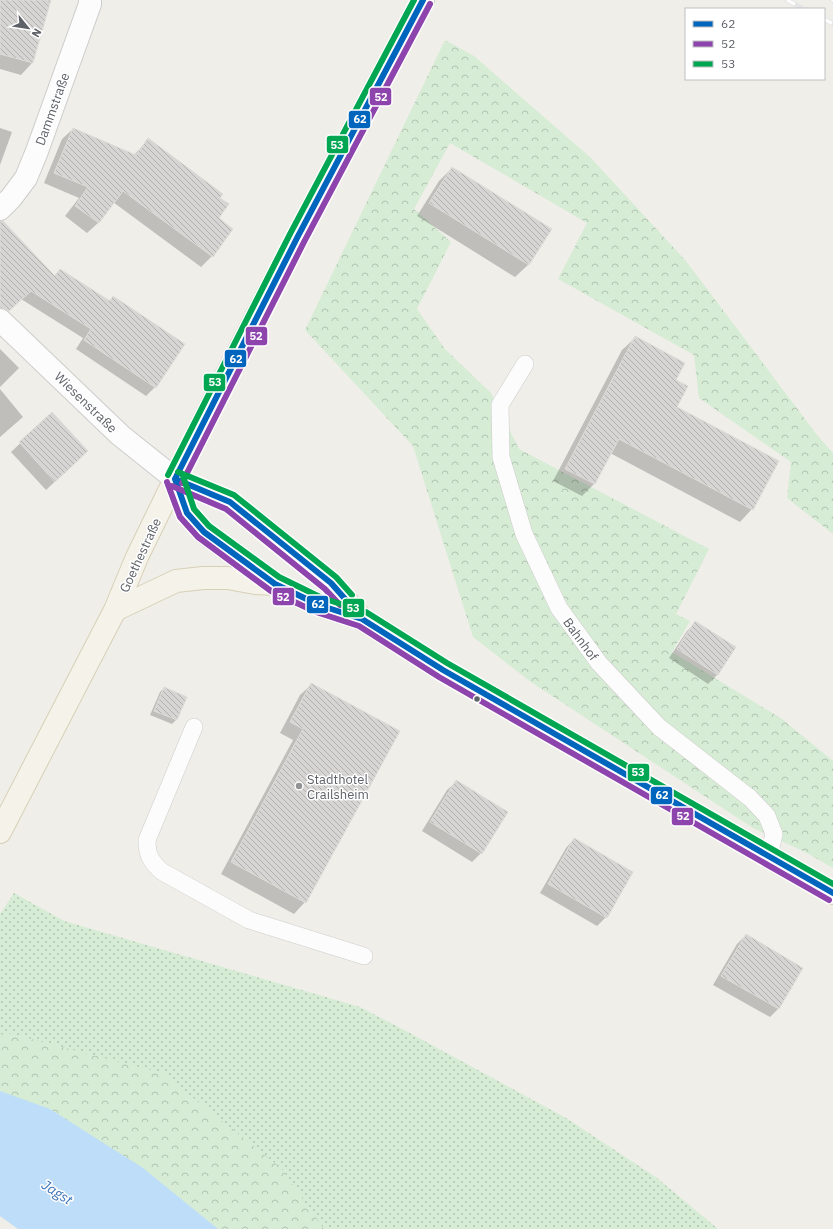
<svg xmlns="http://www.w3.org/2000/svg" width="833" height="1229" viewBox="0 0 833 1229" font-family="'IBM Plex Sans',sans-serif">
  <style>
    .grass { fill: url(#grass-dots) }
    .forest { fill: url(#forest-crowns) }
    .water { fill: #beddf8 }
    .shadow { fill: #0003 }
    .building { fill: url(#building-back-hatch); stroke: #deddd8 }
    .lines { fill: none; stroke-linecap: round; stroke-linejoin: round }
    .service-casing { stroke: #cccccb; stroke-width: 18 }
    .minor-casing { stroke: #cccccb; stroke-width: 24 }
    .secondary-casing { stroke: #cbcbca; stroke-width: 24 }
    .primary-casing { stroke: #d8d0b6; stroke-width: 24 }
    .service { stroke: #fdfcfc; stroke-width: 17 }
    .minor { stroke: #fdfcfc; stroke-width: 22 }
    .secondary { stroke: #fdfcfc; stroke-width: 22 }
    .primary { stroke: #f4f2e9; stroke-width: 22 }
    .rail-casing { stroke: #e4e5e4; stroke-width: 4.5 }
    .rail { stroke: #fff; stroke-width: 3; stroke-dasharray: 9; stroke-linecap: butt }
    .bus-1-casing { stroke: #fff; stroke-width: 9 }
    .bus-2-casing { stroke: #fff; stroke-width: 9 }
    .bus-3-casing { stroke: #fff; stroke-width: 9 }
    .bus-1 { stroke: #0065bd; stroke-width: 6 }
    .bus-2 { stroke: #8e44ad; stroke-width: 6 }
    .bus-3 { stroke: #00a651; stroke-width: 6 }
    .bus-dot { fill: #5e6268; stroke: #fff; stroke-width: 1.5 }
    .poi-dot { fill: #919395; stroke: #fff; stroke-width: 1.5 }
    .labels { text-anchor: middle; stroke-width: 3; stroke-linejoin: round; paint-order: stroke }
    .street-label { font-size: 13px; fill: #5e6268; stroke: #fff }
    .poi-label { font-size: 13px; fill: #5e6268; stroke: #fff; text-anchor: start }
    .water-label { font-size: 14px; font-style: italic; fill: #3c74b9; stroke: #fff }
    .line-badge { stroke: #fff; stroke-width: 1.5 }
    .badge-label { font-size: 11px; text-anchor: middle; font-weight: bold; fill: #fff }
  </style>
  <defs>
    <pattern id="grass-dots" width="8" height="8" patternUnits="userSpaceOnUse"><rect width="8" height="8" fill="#d6ecd5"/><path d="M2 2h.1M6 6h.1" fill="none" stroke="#b1c3b1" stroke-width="1.8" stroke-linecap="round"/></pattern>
    <pattern id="forest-crowns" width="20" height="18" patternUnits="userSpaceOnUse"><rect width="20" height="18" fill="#d6ecd5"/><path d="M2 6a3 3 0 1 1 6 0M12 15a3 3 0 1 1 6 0" fill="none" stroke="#b1c3b1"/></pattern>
    <pattern id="building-back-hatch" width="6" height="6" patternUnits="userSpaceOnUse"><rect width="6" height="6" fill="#d6d5d3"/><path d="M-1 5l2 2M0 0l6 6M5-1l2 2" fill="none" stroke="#b1b0af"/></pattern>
  </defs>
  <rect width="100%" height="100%" fill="#efeee9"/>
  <path class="grass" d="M 14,893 L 64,921 L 360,1007 L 406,1031 L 566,1118 L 657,1178 L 718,1229 L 218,1229 L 143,1168 L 50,1109 L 0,1091 L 0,914 Z"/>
  <path class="forest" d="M 445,40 L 474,56 L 591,158 L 686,261 L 817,435 L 833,453 L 833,534 L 787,498 L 791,462 L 699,398 L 694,355 L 558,279 L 587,223 L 450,143 L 414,209 L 451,242 L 417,309 L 445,349 L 491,393 L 519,449 L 709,549 L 676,614 L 690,621 L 672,652 L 782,719 L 833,761 L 833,868 L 805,852 L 753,828 L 531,682 L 473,637 L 413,446 L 305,330 Z
    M 8,1033 L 162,1073 L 281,1168 L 324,1229 L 218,1229 L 143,1168 L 0,1091 L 0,1035 Z"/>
  <path class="water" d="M 0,1091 L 50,1109 L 143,1168 L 218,1229 L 18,1229 L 0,1216 Z"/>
  <path class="shadow" d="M 0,0 L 50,0 L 32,63 L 21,75 L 0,69 Z
    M 0,128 L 12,132 L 0,165 Z
    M 73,129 L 134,155 L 148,140 L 219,198 L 218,218 L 232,229 L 212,256 L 201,267 L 113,202 L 98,223 L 87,233 L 65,216 L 79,198 L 44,183 L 62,139 Z
    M 452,168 L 550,230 L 528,265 L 515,277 L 417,216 L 439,181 Z
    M 0,235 L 54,276 L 60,270 L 109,301 L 113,297 L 155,387 L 146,396 L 76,349 L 83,338 L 21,299 L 0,298 Z
    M 635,338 L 675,380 L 675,407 L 752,509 L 740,522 L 610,453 L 594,484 L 582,496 L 553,481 L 622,350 Z
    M 0,349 L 19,368 L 0,387 Z
    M 0,389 L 23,417 L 0,437 Z
    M 52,413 L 78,460 L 46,490 L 11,452 Z
    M 696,622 L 735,647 L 717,675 L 708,684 L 669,658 L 687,631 Z
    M 312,684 L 305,902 L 294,914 L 221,874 L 293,740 L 280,733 L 300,695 Z
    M 164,688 L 186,697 L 176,720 L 172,724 L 150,715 L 160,692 Z
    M 456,782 L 481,853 L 472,862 L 422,831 L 447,790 Z
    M 574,839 L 606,917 L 597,926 L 540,893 L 566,848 Z
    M 746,935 L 778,1009 L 770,1017 L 713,985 L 737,944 Z"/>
  <path class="building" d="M 0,0 L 51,0 L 33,63 L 0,54 Z
    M 73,128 L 136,155 L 148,138 L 223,194 L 220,198 L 229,204 L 219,218 L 233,229 L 213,257 L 123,191 L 99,223 L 75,206 L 88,187 L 54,173 Z
    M 452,167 L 552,229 L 529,265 L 429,203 Z
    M 0,221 L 3,221 L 55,276 L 60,269 L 110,301 L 113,296 L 185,344 L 156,388 L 84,340 L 91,329 L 31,291 L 9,311 L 3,308 L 0,308 Z
    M 635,336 L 685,363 L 676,380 L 688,386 L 677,407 L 779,461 L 753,510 L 619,439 L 595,484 L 565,469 Z
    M 52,412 L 88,451 L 55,482 L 19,442 Z
    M 695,621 L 736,647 L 718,675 L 677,649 Z
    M 311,683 L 400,731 L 306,903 L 231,862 L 303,729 L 290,722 Z
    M 164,687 L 187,697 L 177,720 L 154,711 Z
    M 456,780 L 508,812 L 482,854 L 430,822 Z
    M 574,838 L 633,872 L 607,918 L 548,884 Z
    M 746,934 L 803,968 L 779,1009 L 721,976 Z"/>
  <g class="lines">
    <defs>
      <path id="service" d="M 525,364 L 500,405 L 501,457 L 524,534 L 559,608 L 599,663 L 659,727 L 750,798 L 767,816 L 774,834 L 769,856
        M 194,727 L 147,840 C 147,855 150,860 161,871 L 249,920 L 364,956"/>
      <path id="minor" d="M 0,209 L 11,198 L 26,178 L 37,151 L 90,4 L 90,0
        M 0,320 L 120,435 L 175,479"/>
      <path id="secondary" d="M 275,584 L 204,532 L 187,513 L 175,479 C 254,317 338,158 423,0"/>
      <path id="primary" d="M 115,610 L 176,581 L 203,578 L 228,578 L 255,583 L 275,584 L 319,605 L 362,619 L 443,670 L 833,893
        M 0,832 L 115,610 L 137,557 L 175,479 L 230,502 L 331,583 L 362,619"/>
    </defs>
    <use href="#service" class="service-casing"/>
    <use href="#minor" class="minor-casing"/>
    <use href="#secondary" class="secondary-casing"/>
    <use href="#primary" class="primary-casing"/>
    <use href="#service" class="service"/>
    <use href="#minor" class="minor"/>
    <use href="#secondary" class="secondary"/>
    <use href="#primary" class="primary"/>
    <defs>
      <path id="rail" d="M 787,0 L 804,9
        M 832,0 L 833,1
        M 824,19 L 833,24"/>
    </defs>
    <use href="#rail" class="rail-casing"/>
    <use href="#rail" class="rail"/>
    <defs>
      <path id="bus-1" d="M 175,479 L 187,513 L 204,532 L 275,584 L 319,605 L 362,619 L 443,670 L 833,893
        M 175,479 L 230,502 L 331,583 L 346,600
        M 175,479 L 297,238 L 423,0"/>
      <path id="bus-2" d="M 167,482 L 180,517 L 198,537 L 271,591 L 316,612 L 359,626 L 439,677 L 829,900
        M 182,483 L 304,242 L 430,4
        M 172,486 L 226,509 L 325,589 L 340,605"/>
      <path id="bus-3" d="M 178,472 L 234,495 L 336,577 L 352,595
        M 168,475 L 290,234 L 414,0
        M 183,476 L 194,509 L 209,526 L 279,577 L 322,598 L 366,612 L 447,663 L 833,884"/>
    </defs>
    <use href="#bus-1" class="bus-1-casing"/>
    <use href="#bus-2" class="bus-2-casing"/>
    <use href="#bus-3" class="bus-3-casing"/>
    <use href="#bus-1" class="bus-1"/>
    <use href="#bus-2" class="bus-2"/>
    <use href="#bus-3" class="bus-3"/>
  </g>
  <circle class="bus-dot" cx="477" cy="699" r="3.5"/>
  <circle class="poi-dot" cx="299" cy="786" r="4"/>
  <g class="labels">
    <g class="street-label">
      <text transform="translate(52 109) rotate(-70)" y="5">Dammstraße</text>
      <text transform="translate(86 402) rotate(44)" y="5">Wiesenstraße</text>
      <text transform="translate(140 555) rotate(-65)" y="5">Goethestraße</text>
      <text transform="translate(581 639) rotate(54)" y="5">Bahnhof</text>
    </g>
    <g class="poi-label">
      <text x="307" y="784">Stadthotel<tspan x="307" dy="15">Crailsheim</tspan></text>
    </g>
    <g class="water-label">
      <text transform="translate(57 1192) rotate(33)" y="5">Jagst</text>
    </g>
  </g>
  <g class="line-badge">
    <rect x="369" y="87" width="23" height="19" rx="4" fill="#8e44ad"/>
    <rect x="348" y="110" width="23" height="19" rx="4" fill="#0065bd"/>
    <rect x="326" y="135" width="23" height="19" rx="4" fill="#00a651"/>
    <rect x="245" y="326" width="23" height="20" rx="4" fill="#8e44ad"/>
    <rect x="224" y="349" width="23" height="19" rx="4" fill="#0065bd"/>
    <rect x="203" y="373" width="23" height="19" rx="4" fill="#00a651"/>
    <rect x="272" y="587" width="23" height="19" rx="4" fill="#8e44ad"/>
    <rect x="306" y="595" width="23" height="19" rx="4" fill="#0065bd"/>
    <rect x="342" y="598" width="23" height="20" rx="4" fill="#00a651"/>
    <rect x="627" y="763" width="23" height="19" rx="4" fill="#00a651"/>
    <rect x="650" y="786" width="23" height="19" rx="4" fill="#0065bd"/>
    <rect x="671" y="807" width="23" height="19" rx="4" fill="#8e44ad"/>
  </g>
  <g class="badge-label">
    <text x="381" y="101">52</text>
    <text x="360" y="123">62</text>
    <text x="337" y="149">53</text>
    <text x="256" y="340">52</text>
    <text x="236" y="363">62</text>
    <text x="215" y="386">53</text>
    <text x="283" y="601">52</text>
    <text x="318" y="608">62</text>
    <text x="353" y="612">53</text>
    <text x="638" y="776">53</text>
    <text x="662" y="799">62</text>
    <text x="683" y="820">52</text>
  </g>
  <rect x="685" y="8" width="140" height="72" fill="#ffffff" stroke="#bfc0c3"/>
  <rect x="693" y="21" width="20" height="6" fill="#0065bd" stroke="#bfc0c3"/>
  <text x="721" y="28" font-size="12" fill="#5e6268">62</text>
  <rect x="693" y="41" width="20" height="6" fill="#8e44ad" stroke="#bfc0c3"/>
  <text x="721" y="48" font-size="12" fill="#5e6268">52</text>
  <rect x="693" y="61" width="20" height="6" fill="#00a651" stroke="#bfc0c3"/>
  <text x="721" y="68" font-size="12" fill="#5e6268">53</text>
  <g transform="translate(28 28) rotate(120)" stroke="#ffffff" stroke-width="3" paint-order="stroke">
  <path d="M0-3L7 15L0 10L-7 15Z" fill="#5e6268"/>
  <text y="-6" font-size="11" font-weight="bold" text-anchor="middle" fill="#5e6268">N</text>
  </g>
</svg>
